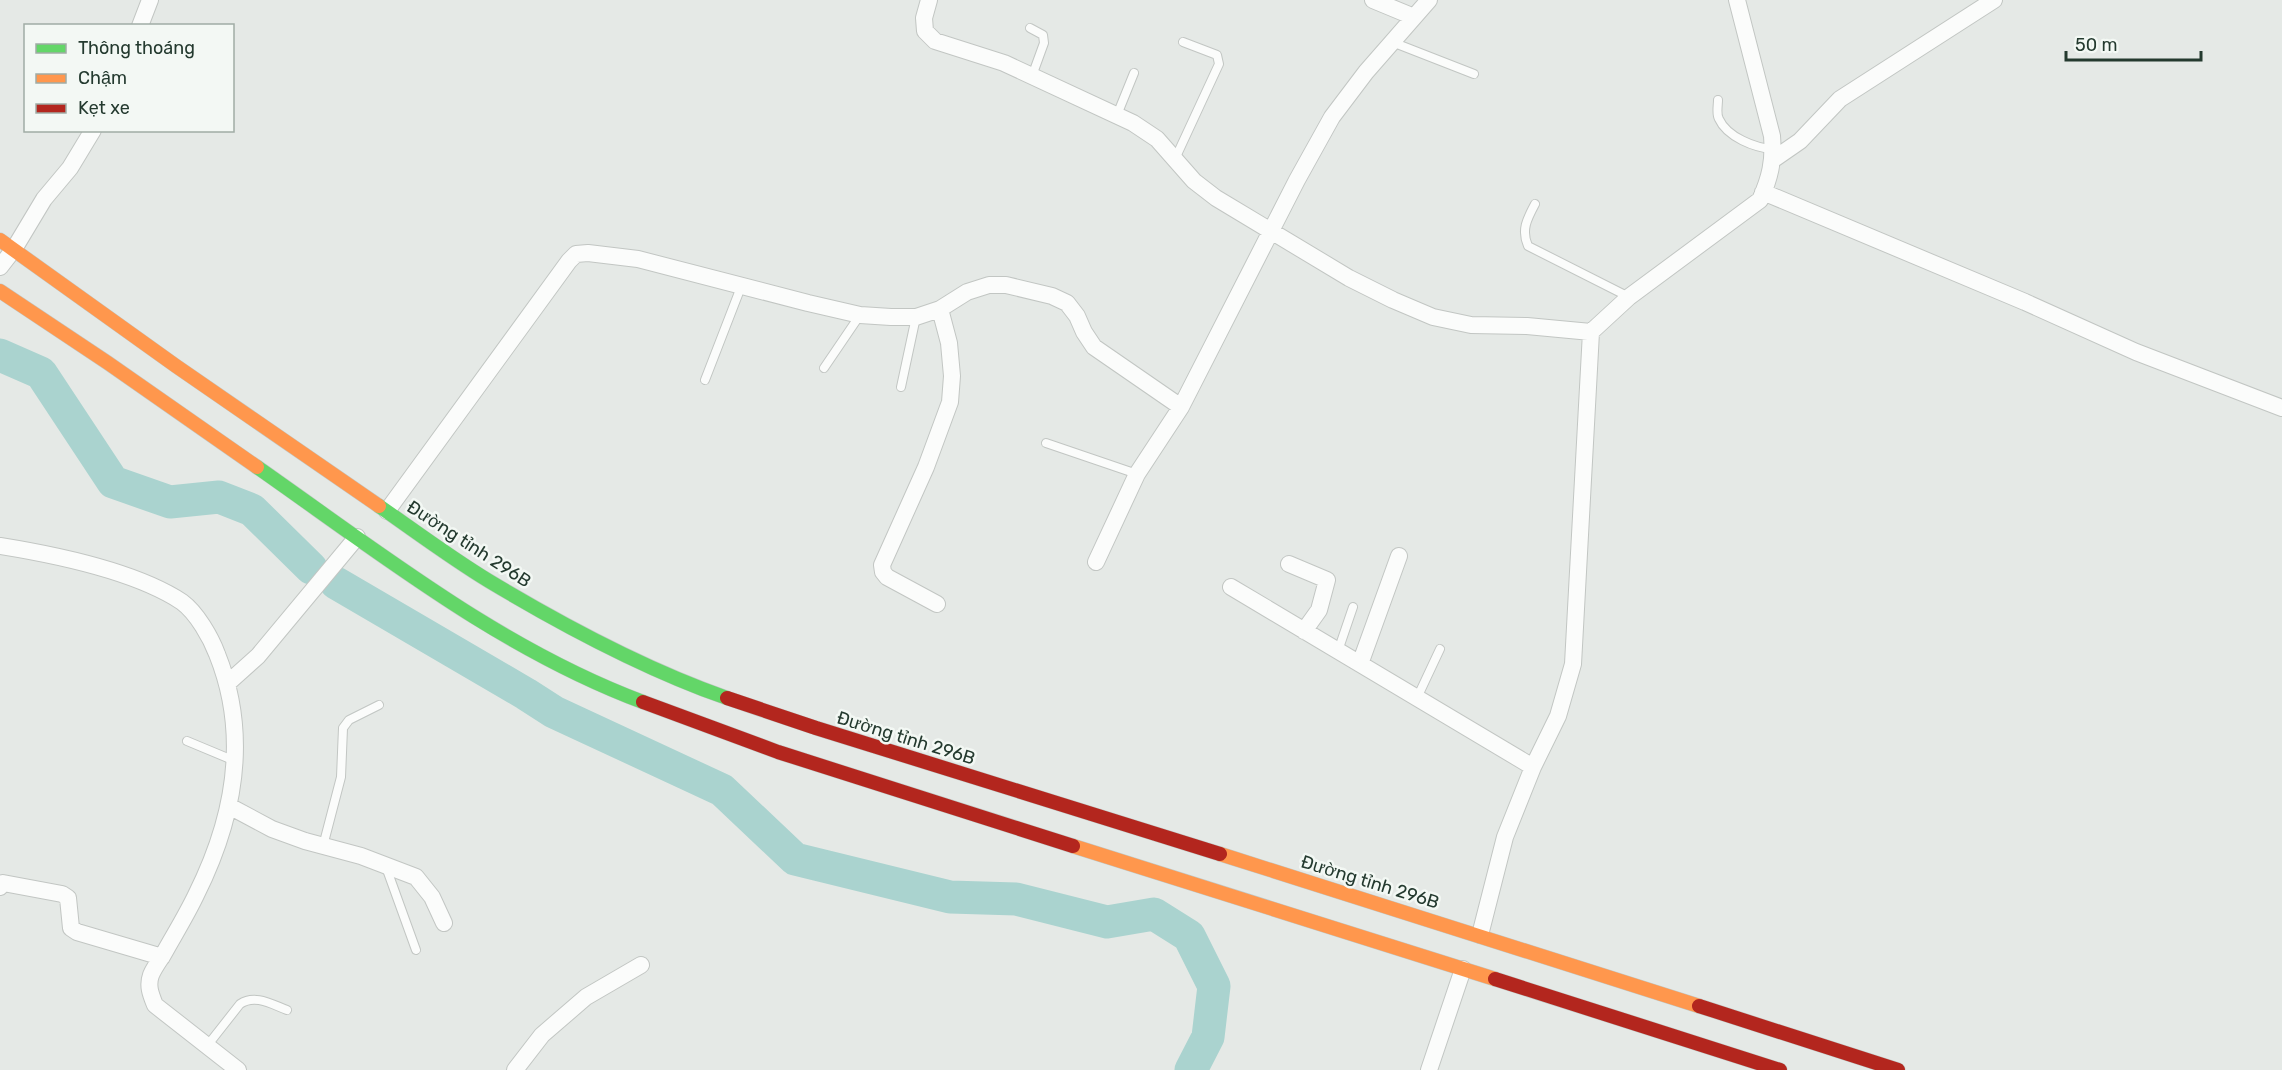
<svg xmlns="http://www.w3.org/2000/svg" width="2282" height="1070" viewBox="0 0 2282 1070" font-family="Rubik,sans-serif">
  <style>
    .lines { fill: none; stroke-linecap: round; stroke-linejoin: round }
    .river { stroke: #aad3cf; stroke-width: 33 }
    .lane-casing { stroke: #c2c6c3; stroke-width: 10 }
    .street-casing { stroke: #c2c6c3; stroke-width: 18 }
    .fast-casing { stroke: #c1c8c5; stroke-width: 15 }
    .slow-casing { stroke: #c1c8c5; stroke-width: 15 }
    .jam-casing { stroke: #c1c8c5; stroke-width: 15 }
    .lane { stroke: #fbfcfb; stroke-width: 8 }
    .street { stroke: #fbfcfb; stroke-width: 16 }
    .fast { stroke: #63d668; stroke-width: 14 }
    .slow { stroke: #ff974d; stroke-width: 14 }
    .jam { stroke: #b3261e; stroke-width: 14 }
    .labels { text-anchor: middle; stroke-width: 5; stroke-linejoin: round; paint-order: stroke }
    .street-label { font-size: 18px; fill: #243a2f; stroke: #f3f8f4 }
  </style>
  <rect width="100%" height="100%" fill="#e5e9e6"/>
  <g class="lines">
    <path class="river" d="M 0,355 L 41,373 L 113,482 L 170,502 L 219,497 L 252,510 L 311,568
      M 336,583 L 526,694 L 554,712 L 722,790 L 795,859 L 950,897 L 1016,899 L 1107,922 L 1154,914 L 1189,936 L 1214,986 L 1208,1037 L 1191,1070"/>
    <defs>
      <path id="lane" d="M 1030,28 L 1043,35 L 1044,43 L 1032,76
        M 1392,42 L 1474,74
        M 1718,100 C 1718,106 1716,114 1719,119 C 1727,137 1755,148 1773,149
        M 1117,115 L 1134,73
        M 1175,159 L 1219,64 L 1217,55 L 1183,42
        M 1535,204 C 1527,219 1521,230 1528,246 L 1629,297
        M 824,368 L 860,315
        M 705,380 L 741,287
        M 901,387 L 916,317
        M 1046,443 L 1137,474
        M 1338,651 L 1353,607
        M 1417,698 L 1440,649
        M 187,741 L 235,761
        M 323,846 L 341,777 L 343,728 L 349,720 L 379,705
        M 386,867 L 416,950
        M 207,1046 L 240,1004 C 255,994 271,1004 287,1010"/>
      <path id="street" d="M 929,0 L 924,18 L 925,31 L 935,41 L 1004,63 L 1133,123 L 1157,139 L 1194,181 L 1216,198 L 1349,278 L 1393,300 L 1433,317 L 1471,325 L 1527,326 L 1591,332
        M 1373,0 L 1414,17
        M 140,26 L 150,0
        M 1774,159 L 1800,141 L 1840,99 L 1994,0
        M 1763,192 L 2025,302 L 2136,352 L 2282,408
        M 0,267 L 14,249 L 44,199 L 70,168 L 93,130
        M 387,511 L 569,261 L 576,254 L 588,253 L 638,259 L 808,303 L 860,315 L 891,317 L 916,317 L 940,309 L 967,292 L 989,285 L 1006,285 L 1052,296 L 1067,303 L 1077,316 L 1084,332 L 1094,347 L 1181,407
        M 0,546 C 56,555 135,571 182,602 C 197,613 211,638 217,654 C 250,736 234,819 196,895 C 186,916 174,935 163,955 C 159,961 154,968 151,975 C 147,986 151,995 155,1005 L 238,1070
        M 1096,562 L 1137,474 L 1181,407 L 1297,180 L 1332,117 L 1366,72 L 1429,0
        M 1289,564 L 1327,580 L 1319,610 L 1304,631
        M 1231,587 L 1533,767 L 1558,716 L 1573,664 L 1591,332 L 1629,297 L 1760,200 C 1770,178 1774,161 1772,136 L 1737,0
        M 937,604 L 887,577 L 883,572 L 882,565 L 926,467 L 950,402 L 952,376 L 949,343 L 940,309
        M 1360,664 L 1399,556
        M 229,682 L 258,656 L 357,537
        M 229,806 L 272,829 L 305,841 L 361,856 L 416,877 L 432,897 L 444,923
        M 0,887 L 3,883 L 62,894 L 68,898 L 71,928 L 77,932 L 162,957
        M 1480,935 L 1505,837 L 1533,767
        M 515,1070 L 542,1035 L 586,997 L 641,965
        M 1429,1070 L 1463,969"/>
      <path id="fast" d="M 257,467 C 380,553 501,649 643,702
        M 379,506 C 415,531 451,558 489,581 C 564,626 644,669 727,698"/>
      <path id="slow" d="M 0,240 L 176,366 L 379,506
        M 0,291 L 108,363 L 257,467
        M 1073,846 L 1495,979
        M 1220,854 L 1699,1006"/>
      <path id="jam" d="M 727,698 L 816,728 L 1220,854
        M 643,702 L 778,752 L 1073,846
        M 1495,979 L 1780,1070
        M 1699,1006 L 1898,1070"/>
    </defs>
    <use href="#lane" class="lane-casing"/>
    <use href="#street" class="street-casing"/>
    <use href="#fast" class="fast-casing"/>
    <use href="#slow" class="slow-casing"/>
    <use href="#jam" class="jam-casing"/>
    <use href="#lane" class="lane"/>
    <use href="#street" class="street"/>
    <use href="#fast" class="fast"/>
    <use href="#slow" class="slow"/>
    <use href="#jam" class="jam"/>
  </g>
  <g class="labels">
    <g class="street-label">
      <text transform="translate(469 544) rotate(33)" y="6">Đường tỉnh 296B</text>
      <text transform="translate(906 738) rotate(17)" y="6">Đường tỉnh 296B</text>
      <text transform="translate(1370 882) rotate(17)" y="6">Đường tỉnh 296B</text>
    </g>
  </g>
  <rect x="24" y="24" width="210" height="108" fill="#f3f8f4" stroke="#a0aca5" stroke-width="1.5"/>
  <rect x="36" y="44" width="30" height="9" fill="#63d668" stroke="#a0aca5" stroke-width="1.5"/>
  <text x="78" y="54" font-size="18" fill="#243a2f">Thông thoáng</text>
  <rect x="36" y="74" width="30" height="9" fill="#ff974d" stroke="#a0aca5" stroke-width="1.5"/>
  <text x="78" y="84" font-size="18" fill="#243a2f">Chậm</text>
  <rect x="36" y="104" width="30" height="9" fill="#b3261e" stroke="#a0aca5" stroke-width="1.5"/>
  <text x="78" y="114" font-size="18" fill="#243a2f">Kẹt xe</text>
  <path d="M2066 51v9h135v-9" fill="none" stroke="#243a2f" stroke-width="3"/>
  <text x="2075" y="51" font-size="18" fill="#243a2f" stroke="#f3f8f4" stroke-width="4.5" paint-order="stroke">50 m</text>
</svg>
